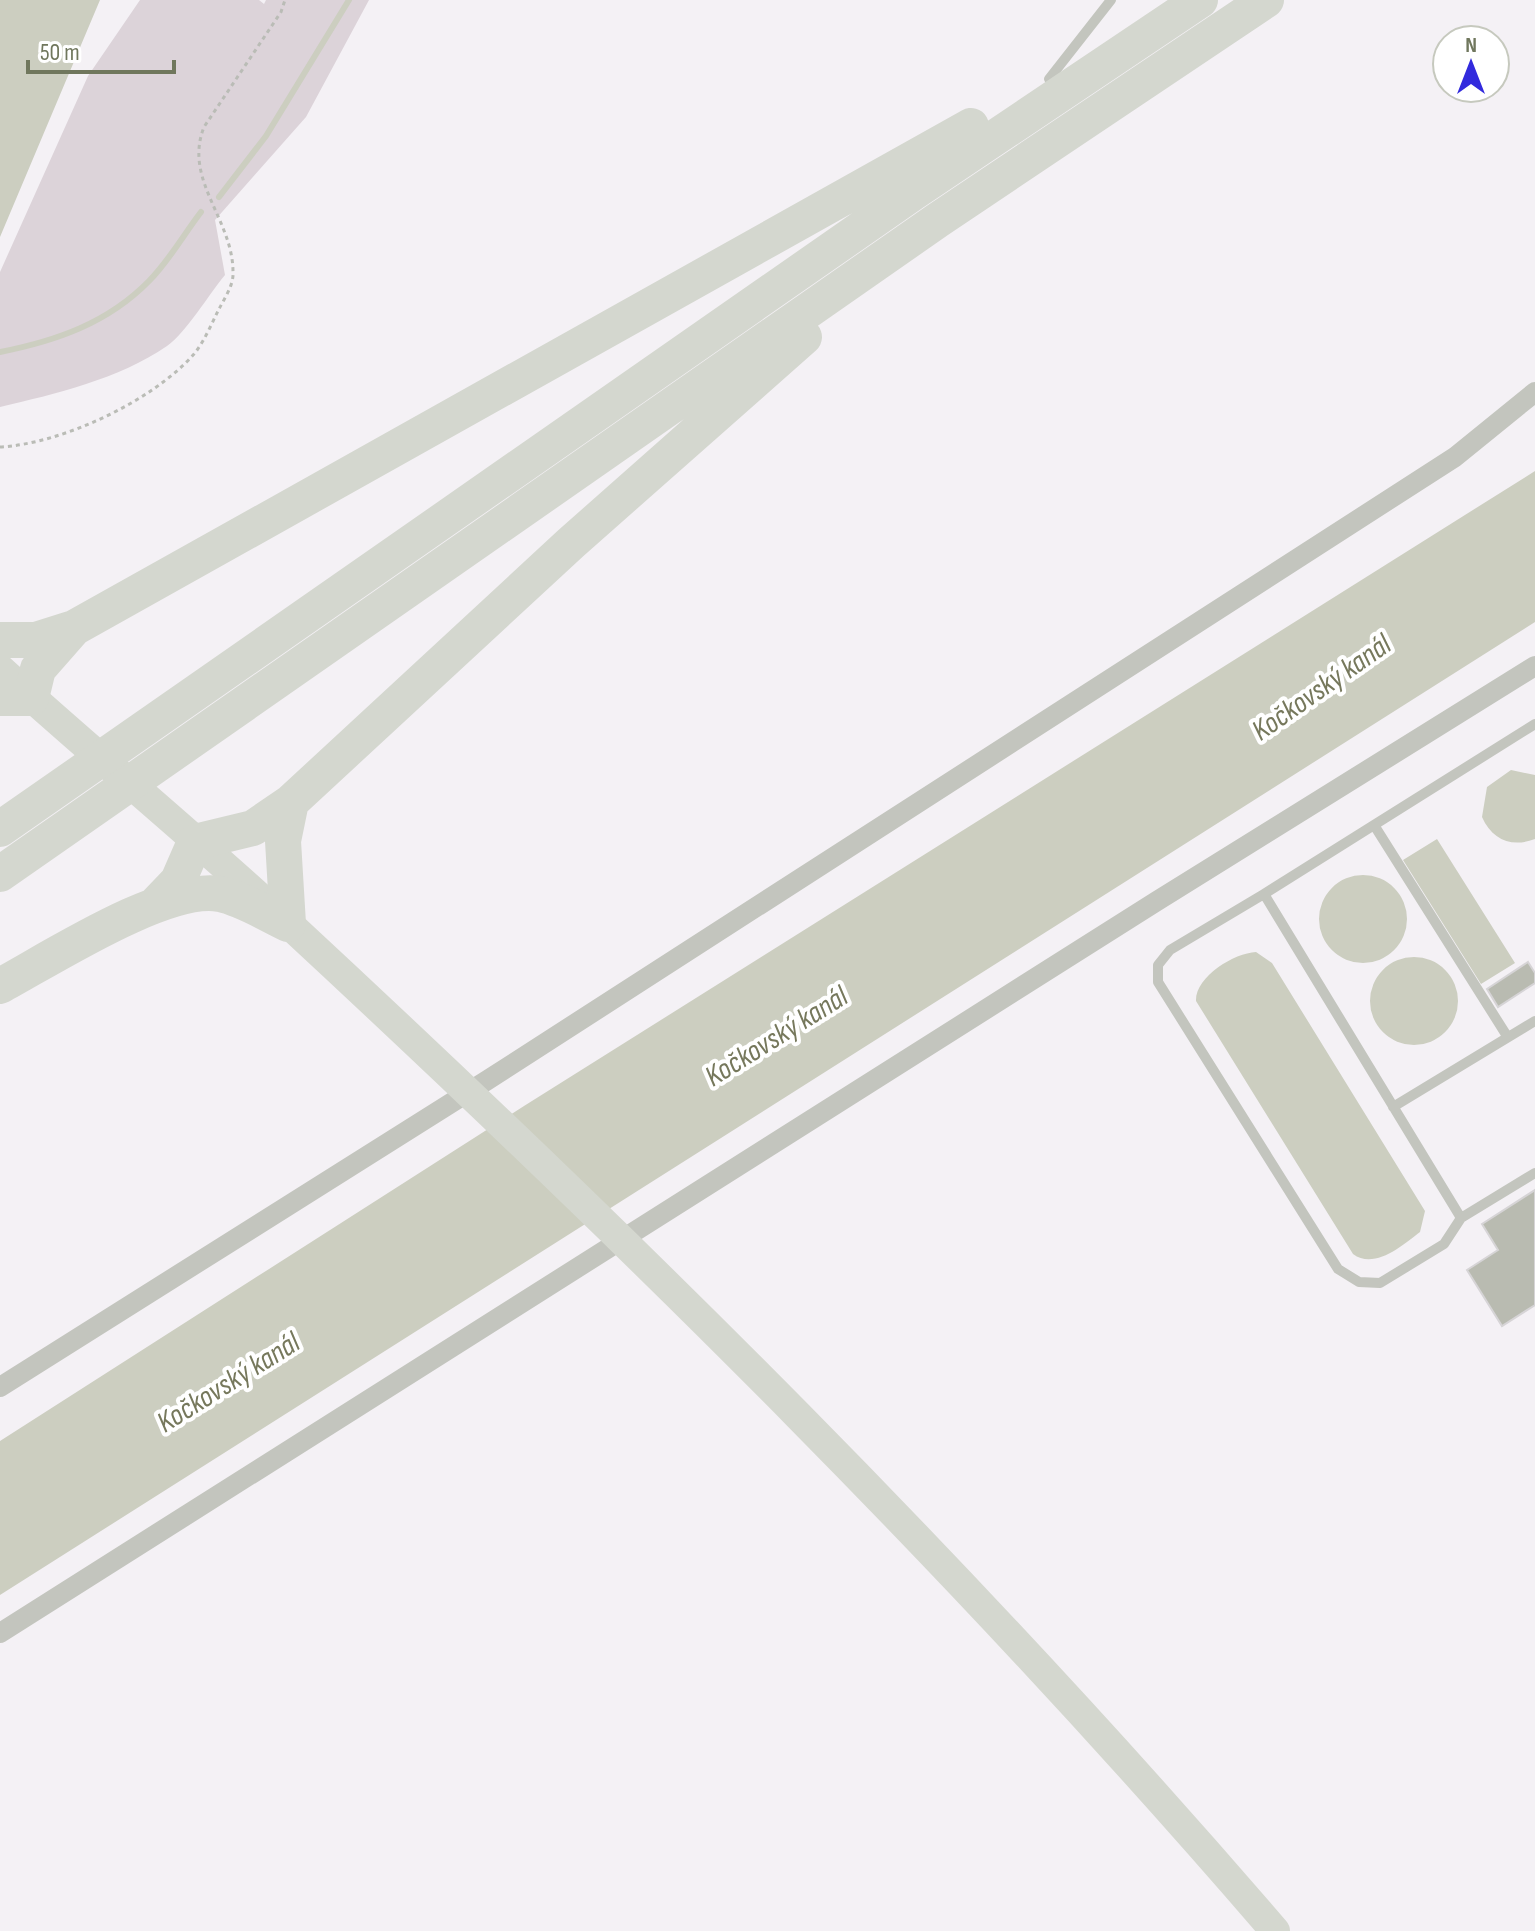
<svg xmlns="http://www.w3.org/2000/svg" width="1535" height="1931" viewBox="0 0 1535 1931" font-family="'Sofia Sans Condensed',sans-serif">
  <style>
    .green { fill: #dcd3d9 }
    .water { fill: #cccec0 }
    .lines { fill: none; stroke-linecap: round; stroke-linejoin: round }
    .stream { stroke: #cccec0; stroke-width: 6 }
    .building { fill: #b9bbb1; stroke: #d6d4d6; stroke-width: 2 }
    .path { stroke: #babcb6; stroke-width: 3; stroke-dasharray: 4 4; stroke-linecap: butt }
    .service { stroke: #c3c5be; stroke-width: 10 }
    .minor { stroke: #c3c5be; stroke-width: 20 }
    .primary { stroke: #d4d7cf; stroke-width: 30 }
    .motorway { stroke: #d4d7cf; stroke-width: 36 }
    .labels { text-anchor: middle; stroke-width: 8; stroke-linejoin: round; paint-order: stroke }
    .water-label { font-size: 30px; font-style: italic; fill: #76785c; stroke: #fff }
  </style>
  <rect width="100%" height="100%" fill="#f4f1f5"/>
  <path class="green" d="M 140,0 L 259,0 L 264,4 L 266,0 L 369,0 L 306,117 L 215,220 L 225,275 C 209,294 186,333 167,346 C 119,379 55,394 0,407 L 0,272 L 88,76 Z"/>
  <path class="water" d="M 0,0 L 100,0 L 0,237 Z
    M 1535,471 L 1535,622 L 0,1595 L 0,1441 L 524,1106 Z
    M 1511,770 L 1535,775 L 1535,839 C 1512,848 1492,840 1482,817 L 1487,787 Z
    M 1437,839 L 1515,963 L 1481,984 L 1403,860 Z
    M1319 919a44 44 0 1 1 88 0a44 44 0 1 1-88 0Z
    M 1256,952 L 1272,963 L 1425,1211 L 1420,1232 C 1402,1246 1374,1270 1353,1254 L 1196,1001 C 1195,977 1234,953 1256,952 Z
    M1370 1001a44 44 0 1 1 88 0a44 44 0 1 1-88 0Z"/>
  <g class="lines">
    <path class="stream" d="M 219,197 L 266,136 L 349,0
      M 0,352 C 56,341 108,323 149,281 C 169,261 184,234 201,212"/>
  </g>
  <path class="building" d="M 1528,962 L 1535,973 L 1535,983 L 1498,1007 L 1487,989 Z
    M 1535,1190 L 1535,1305 L 1502,1326 L 1467,1270 L 1498,1250 L 1482,1224 Z"/>
  <g class="lines">
    <path class="path" d="M 0,447 C 61,444 153,401 194,354 C 204,342 211,325 218,311 C 224,299 234,285 233,272 C 233,219 183,180 204,127 L 281,12 L 285,0"/>
    <path class="service" d="M 1049,79 L 1111,0
      M 1374,825 L 1507,1036
      M 1264,894 L 1170,950 L 1158,965 L 1158,982 L 1338,1269 L 1359,1282 L 1380,1283 L 1444,1244 L 1461,1218 L 1535,1173
      M 1393,1107 L 1535,1021
      M 1461,1218 L 1264,894 L 1535,724"/>
    <path class="minor" d="M 0,1387 L 486,1081 L 1455,457 L 1535,392
      M 0,1633 L 1157,901 L 1535,666"/>
    <path class="primary" d="M 0,669 C 96,756 196,838 291,926 C 635,1245 969,1575 1275,1931"/>
    <path class="motorway" d="M 0,640 L 36,640 L 74,628 L 971,126
      M 0,698 L 31,698 L 38,669 L 74,628
      M 0,829 L 914,192 L 1200,0
      M 0,874 L 938,220 L 1266,0
      M 155,905 L 178,881 L 195,842 L 253,828 L 291,802 L 571,543 L 804,337
      M 288,924 L 283,841 L 291,802
      M 0,986 C 50,959 166,884 220,894 C 243,899 267,914 288,924"/>
  </g>
  <g class="labels">
    <g class="water-label">
      <text transform="translate(1321 687) rotate(-35)" y="10">Kočkovský kanál</text>
      <text transform="translate(776 1036) rotate(-32)" y="10">Kočkovský kanál</text>
      <text transform="translate(228 1382) rotate(-32)" y="10">Kočkovský kanál</text>
    </g>
  </g>
  <g transform="translate(1471 64)"><circle r="38" fill="#ffffff" stroke="#c6c9be" stroke-width="2"/>
  <path d="M0-6L14 30L0 20L-14 30Z" fill="#322add"/>
  <text y="-12" font-size="22" font-weight="bold" text-anchor="middle" fill="#70775d">N</text>
  </g>
  <path d="M28 60v12h146v-12" fill="none" stroke="#70775d" stroke-width="4"/>
  <text x="40" y="60" font-size="24" fill="#70775d" stroke="#ffffff" stroke-width="6" paint-order="stroke">50 m</text>
</svg>
